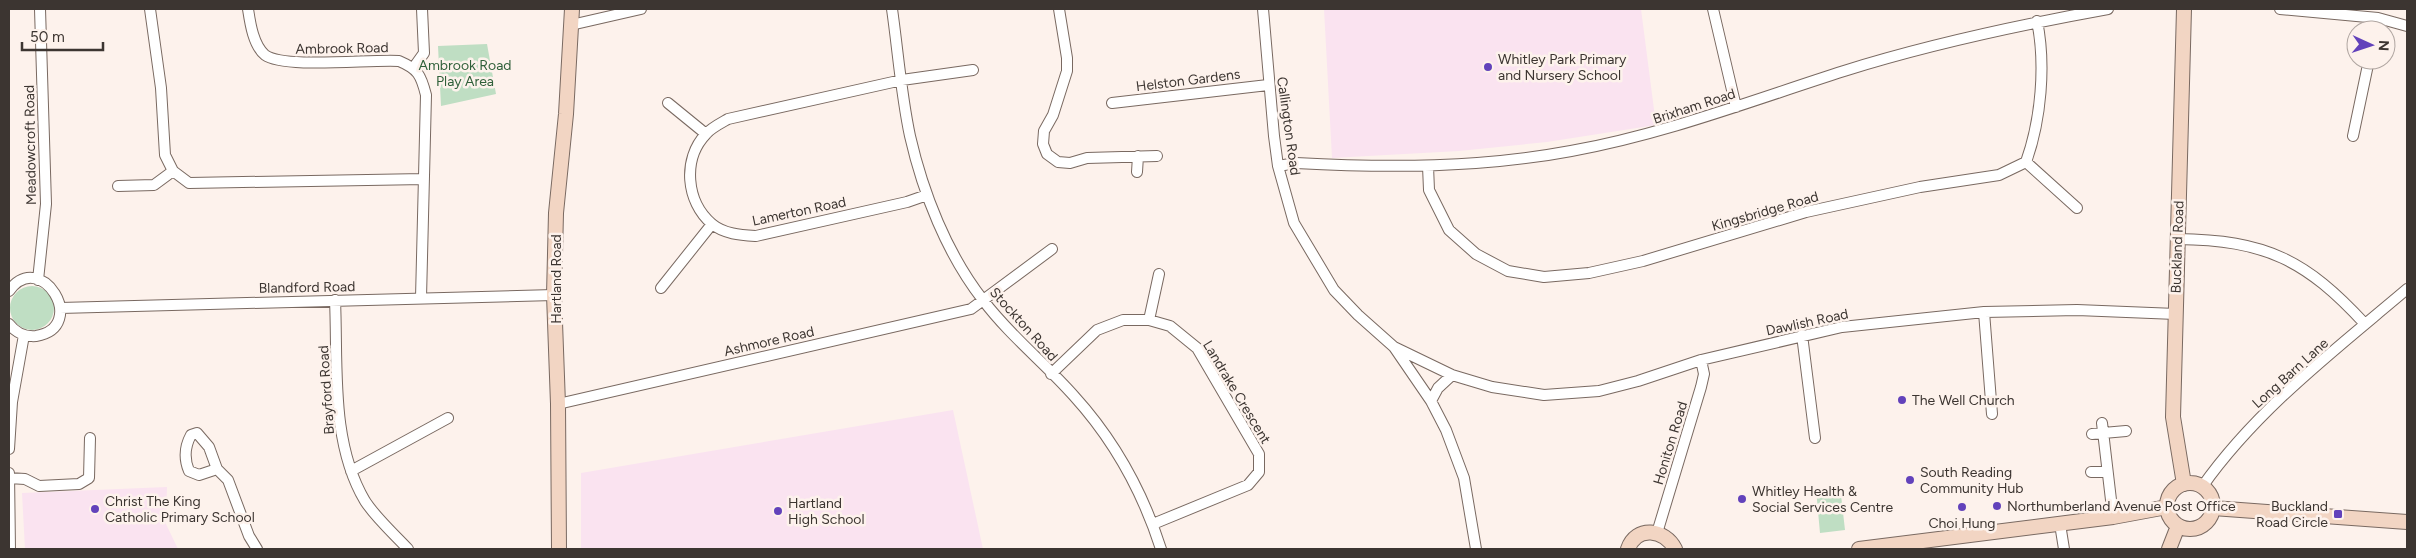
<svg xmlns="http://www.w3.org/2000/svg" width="2416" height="558" viewBox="0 0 2416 558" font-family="Figtree,sans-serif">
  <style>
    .education { fill: #fae3f0 }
    .green { fill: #bfdec3 }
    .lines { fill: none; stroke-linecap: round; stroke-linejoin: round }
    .street-casing { stroke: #796961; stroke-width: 12 }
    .secondary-casing { stroke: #796961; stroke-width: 16 }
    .street { stroke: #fff; stroke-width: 10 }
    .secondary { stroke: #f2d5c3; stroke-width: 14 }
    .poi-dot { fill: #6242bb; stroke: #fdf2ec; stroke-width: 2 }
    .labels { text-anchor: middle; stroke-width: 5; stroke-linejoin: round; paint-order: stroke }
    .street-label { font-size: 14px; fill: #3c3531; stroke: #fdf2ec }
    .poi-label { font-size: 14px; fill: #3c3531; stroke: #fdf2ec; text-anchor: start }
    .park-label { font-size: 14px; fill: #30603a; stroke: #fdf2ec }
  </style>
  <rect width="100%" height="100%" fill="#fdf2ec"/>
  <path class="education" d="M 1324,9 L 1641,9 L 1656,125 L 1547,142 L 1459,151 L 1332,158 Z
    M 953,410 L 983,549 L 581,549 L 581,473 Z
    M 167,487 L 166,524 L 178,549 L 25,549 L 22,493 Z"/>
  <path class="green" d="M 487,44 L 496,94 L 441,106 L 438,46 Z
    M10 308a22 22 0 1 1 44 0a22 22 0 1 1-44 0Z
    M 1840,486 L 1845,530 L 1820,533 L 1816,489 Z"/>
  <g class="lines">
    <defs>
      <path id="street" d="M 150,9 L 161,88 L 165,155 L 173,171 L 189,183 L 424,179
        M 248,9 C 250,22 253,45 265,55 C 284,69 371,59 399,61 C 418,69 421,75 426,95 L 421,298
        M 892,9 C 898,51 901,94 910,136 C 923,193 947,254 983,300 C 1010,336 1045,363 1074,396 C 1114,440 1143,493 1161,549
        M 1059,9 L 1067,58 L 1067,71 L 1053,115 L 1044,131 L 1043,144 L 1047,154 L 1058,162 L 1070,163 L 1087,158 L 1157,156
        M 1263,9 L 1274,136 L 1278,166 L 1294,223 L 1334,290 L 1358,315 L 1394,347 L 1431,401 L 1446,430 L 1464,478 L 1476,549
        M 1713,9 L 1736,107
        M 2280,9 L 2378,18 L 2407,26
        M 571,25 L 641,9
        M 2375,30 L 2378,18
        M 414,67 L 424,53 L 422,9
        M 668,103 L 706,134
        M 1112,103 L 1268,85
        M 2353,136 L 2369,60
        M 2026,162 L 2077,208
        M 1278,166 L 1296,163 C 1389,168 1480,168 1571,151 C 1665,134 1753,100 1844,71 C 1930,44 2019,25 2108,9
        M 1428,166 L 1429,190 L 1449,230 L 1476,254 L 1508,271 L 1544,277 L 1589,273 L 1643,261 L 1806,212 L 1920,187 L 1999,175 L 2026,162 C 2041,120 2046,65 2037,21
        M 1137,172 L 1138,156
        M 118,186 L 154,185 L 173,171
        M 927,195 L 907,202 L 756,236 C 741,235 724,234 712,224 C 686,202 682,159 706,134 C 711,128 721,123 728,119 L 902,80 L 973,70
        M 2177,239 C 2266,240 2306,260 2365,324
        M 38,280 L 46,204 L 40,9
        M 661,288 L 712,224
        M 9,291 C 41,247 90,327 36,336 C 25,337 15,332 9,324
        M 335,300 C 338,365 330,442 365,501 C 376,518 394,534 408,549
        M 60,308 L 554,295
        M 1984,312 L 1992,414
        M 1149,320 L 1159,274
        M 1802,335 L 1815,438
        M 1394,347 L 1452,375 L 1492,387 L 1544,395 L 1599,391 L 1638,381 L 1701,360 L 1842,327 L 1984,312 L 2077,310 L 2176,314
        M 1051,374 L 1097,330 L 1123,320 L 1149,320 L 1170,326 L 1197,348 L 1259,454 L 1259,472 L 1248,485 L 1153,524
        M 1431,401 L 1438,388 L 1452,375
        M 558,404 L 971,309 L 1052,249
        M 2102,423 L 2113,517
        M 2092,434 L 2126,431
        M 9,449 L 12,402 L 24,335
        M 217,469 L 199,475 L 189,471 C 184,459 185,446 191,435 L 197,433 L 209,447 L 217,469 L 228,480 L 249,536 L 257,549
        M 351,471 L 448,418
        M 2091,472 L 2107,472
        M 9,473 L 10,549
        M 9,478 L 25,479 L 39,486 L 79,484 L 89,478 L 90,438
        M 2202,487 C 2257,409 2335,350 2407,289
        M 2060,524 L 2064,549
        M 1657,533 L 1701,387 L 1704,374 L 1701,360"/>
      <path id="secondary" d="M 2184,9 L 2173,417 L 2184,484
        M2167 506a23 23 0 1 1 46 0a23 23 0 1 1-46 0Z
        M 2213,508 L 2407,522
        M 559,549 L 558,404 L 554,295 L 556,213 L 566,114 L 572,9
        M 1628,549 C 1636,525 1665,529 1675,549
        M 1859,549 L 2113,517 L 2167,507
        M 2169,549 L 2178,526"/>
    </defs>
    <use href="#street" class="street-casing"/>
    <use href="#secondary" class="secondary-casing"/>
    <use href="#street" class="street"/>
    <use href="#secondary" class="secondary"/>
  </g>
  <g class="poi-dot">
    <circle cx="1488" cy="67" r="5"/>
    <circle cx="1902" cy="400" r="5"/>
    <circle cx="1910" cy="480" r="5"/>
    <circle cx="1742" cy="499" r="5"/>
    <circle cx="1997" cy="506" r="5"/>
    <circle cx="1962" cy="507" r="5"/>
    <circle cx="95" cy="509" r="5"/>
    <circle cx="778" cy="511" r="5"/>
    <rect x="2333" y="509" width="10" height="10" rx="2.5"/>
  </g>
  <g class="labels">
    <g class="street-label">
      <text transform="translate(342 48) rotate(-1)" y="5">Ambrook Road</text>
      <text transform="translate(1188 80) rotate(-7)" y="5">Helston Gardens</text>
      <text transform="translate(1694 106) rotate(-18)" y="5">Brixham Road</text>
      <text transform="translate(1289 126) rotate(82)" y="5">Callington Road</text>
      <text transform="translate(30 145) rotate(-91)" y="5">Meadowcroft Road</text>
      <text transform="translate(799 211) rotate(-12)" y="5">Lamerton Road</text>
      <text transform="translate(1765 211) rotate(-16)" y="5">Kingsbridge Road</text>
      <text transform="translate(2177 247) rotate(-88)" y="5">Buckland Road</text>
      <text transform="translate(556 279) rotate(-90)" y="5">Hartland Road</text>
      <text transform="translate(307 287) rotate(-1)" y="5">Blandford Road</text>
      <text transform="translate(1807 322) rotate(-12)" y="5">Dawlish Road</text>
      <text transform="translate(1024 324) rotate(48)" y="5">Stockton Road</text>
      <text transform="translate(769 341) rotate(-13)" y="5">Ashmore Road</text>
      <text transform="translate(2290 373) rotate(-42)" y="5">Long Barn Lane</text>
      <text transform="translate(326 390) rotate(-94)" y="5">Brayford Road</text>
      <text transform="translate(1237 392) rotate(59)" y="5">Landrake Crescent</text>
      <text transform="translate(1670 443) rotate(-73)" y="5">Honiton Road</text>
    </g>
    <g class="poi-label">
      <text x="1498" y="64">Whitley Park Primary<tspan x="1498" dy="16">and Nursery School</tspan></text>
      <text x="1912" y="405">The Well Church</text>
      <text x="1920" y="477">South Reading<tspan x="1920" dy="16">Community Hub</tspan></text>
      <text x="1752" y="496">Whitley Health &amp;<tspan x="1752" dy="16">Social Services Centre</tspan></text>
      <text x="105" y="506">Christ The King<tspan x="105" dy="16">Catholic Primary School</tspan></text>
      <text x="788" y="508">Hartland<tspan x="788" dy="16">High School</tspan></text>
      <text x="2007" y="511">Northumberland Avenue Post Office</text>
      <text x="2328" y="511" text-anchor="end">Buckland<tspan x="2328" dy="16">Road Circle</tspan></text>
      <text x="1962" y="528" text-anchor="middle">Choi Hung</text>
    </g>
    <g class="park-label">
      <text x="465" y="70">Ambrook Road<tspan x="465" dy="16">Play Area</tspan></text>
    </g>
  </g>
  <rect width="2416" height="558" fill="none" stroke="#3c3531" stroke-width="20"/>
  <g transform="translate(2371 45) rotate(93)"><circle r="24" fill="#fdf2ec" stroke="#b0a6a1"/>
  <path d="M0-4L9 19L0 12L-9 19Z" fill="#6242bb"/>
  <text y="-8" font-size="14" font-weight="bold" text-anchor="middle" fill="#3c3531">N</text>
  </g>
  <path d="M22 42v8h81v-8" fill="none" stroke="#3c3531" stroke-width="2.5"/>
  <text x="30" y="42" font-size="15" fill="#3c3531" stroke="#fdf2ec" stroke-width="4" paint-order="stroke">50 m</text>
</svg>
